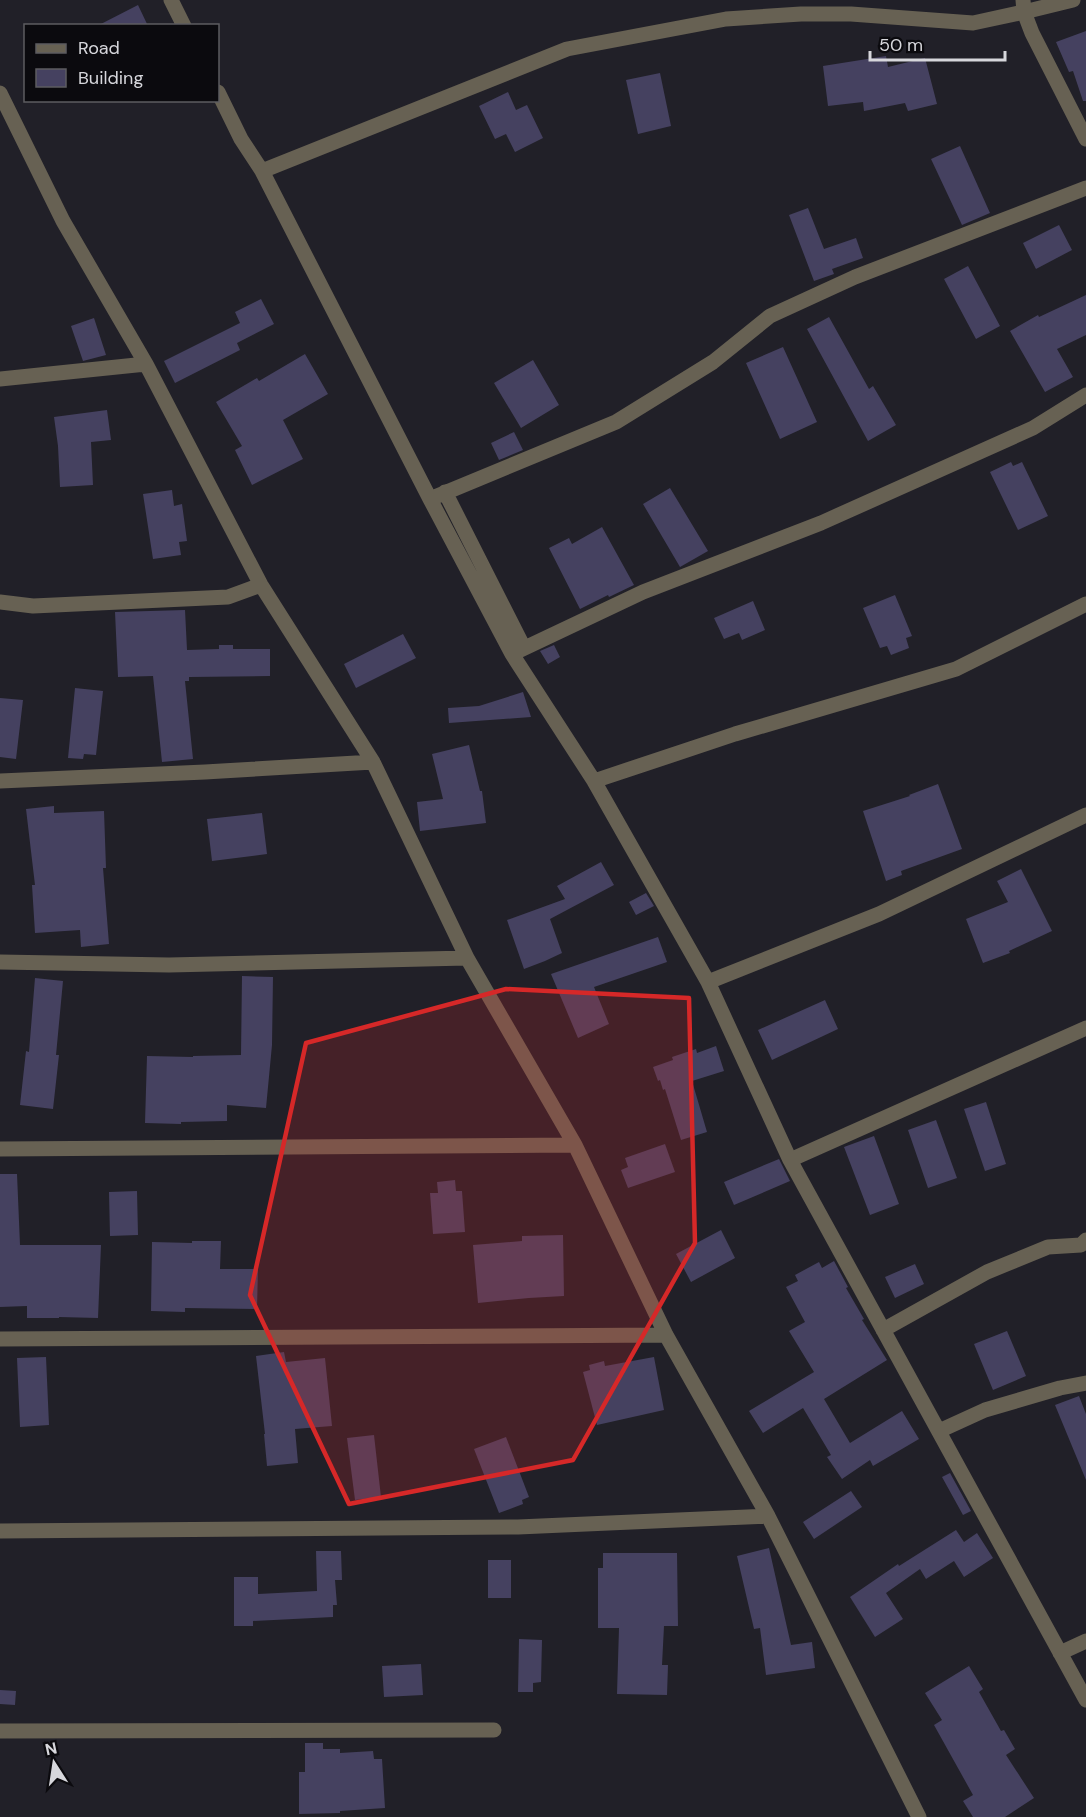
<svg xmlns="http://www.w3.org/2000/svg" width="1086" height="1817" viewBox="0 0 1086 1817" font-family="'DM Sans',sans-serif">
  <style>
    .building { fill: #454160 }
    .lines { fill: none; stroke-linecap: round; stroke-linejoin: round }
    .minor { stroke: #676153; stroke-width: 15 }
    .marked { fill: #d62828; fill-opacity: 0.2; stroke: #d62828; stroke-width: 4.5; stroke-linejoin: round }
  </style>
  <rect width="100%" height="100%" fill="#212028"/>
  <path class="building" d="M 138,5 L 148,26 L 97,26 Z
    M 1086,31 L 1086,101 L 1083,101 L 1073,71 L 1069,72 L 1056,42 Z
    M 886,56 L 888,67 L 925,58 L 937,104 L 908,111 L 905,103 L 864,111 L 863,102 L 828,106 L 823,66 Z
    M 660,73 L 671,126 L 638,134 L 626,80 Z
    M 508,92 L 516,110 L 527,105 L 543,138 L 515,152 L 506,134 L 495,139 L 479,106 Z
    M 960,146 L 990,213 L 962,225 L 931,159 Z
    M 808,208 L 824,249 L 856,238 L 863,258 L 832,269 L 834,274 L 814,281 L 789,215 Z
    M 1059,225 L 1072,250 L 1036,269 L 1023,243 Z
    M 968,266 L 1000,326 L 976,339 L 944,279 Z
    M 1086,295 L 1086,335 L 1057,349 L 1073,377 L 1045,392 L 1010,331 L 1038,315 L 1039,317 Z
    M 261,299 L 274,324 L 237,343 L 240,350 L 175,383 L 164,361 L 240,323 L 235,312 Z
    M 829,317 L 869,389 L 873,386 L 896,425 L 868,441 L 807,329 Z
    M 94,318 L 106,355 L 83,361 L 71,326 Z
    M 783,347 L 817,422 L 780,439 L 746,363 Z
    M 305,354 L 328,394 L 283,420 L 303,459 L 252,485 L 235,450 L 242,446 L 216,402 L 257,378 L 259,381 Z
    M 533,360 L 559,405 L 521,428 L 494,383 Z
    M 107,410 L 111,440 L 91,442 L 93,485 L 60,487 L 58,446 L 54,417 Z
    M 514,432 L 523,450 L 499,460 L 491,443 Z
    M 1011,462 L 1013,466 L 1022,462 L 1048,516 L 1018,530 L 990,472 Z
    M 670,488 L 708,551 L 680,567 L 643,504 Z
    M 172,490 L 174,506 L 182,504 L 187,541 L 179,542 L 181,555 L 153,559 L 143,494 Z
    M 602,527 L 634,585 L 609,597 L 608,595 L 580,609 L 549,548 L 569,538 L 572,544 Z
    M 895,595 L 912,636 L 906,638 L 909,648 L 891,655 L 887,646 L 880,648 L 863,608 Z
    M 753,601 L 765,630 L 742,640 L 739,633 L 724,639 L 714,618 Z
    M 185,610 L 187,650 L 219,649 L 219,645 L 233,645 L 233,649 L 270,649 L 270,676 L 189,677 L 189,681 L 185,681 L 193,759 L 162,762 L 153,676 L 118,677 L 115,612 Z
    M 403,634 L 416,658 L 356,688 L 344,664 Z
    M 554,645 L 560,657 L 548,664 L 540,651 Z
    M 75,688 L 103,691 L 96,755 L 84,754 L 83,759 L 68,758 Z
    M 523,692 L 531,717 L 449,723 L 448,708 L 479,706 Z
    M 0,698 L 23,700 L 16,759 L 0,757 Z
    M 469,745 L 480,791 L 482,791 L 486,823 L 420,831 L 417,802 L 443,799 L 432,754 Z
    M 938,784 L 962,849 L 901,871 L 902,875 L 886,881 L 863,811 L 910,796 L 909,795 Z
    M 54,806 L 54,813 L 104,811 L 106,868 L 103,868 L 109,944 L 81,947 L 80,930 L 35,933 L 32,885 L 35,885 L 26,809 Z
    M 262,813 L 267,854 L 212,861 L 207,819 Z
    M 601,862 L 614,885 L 550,919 L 562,953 L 545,961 L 524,969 L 507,920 L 565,899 L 557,886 Z
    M 1021,869 L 1052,931 L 1009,951 L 1010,953 L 983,963 L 966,919 L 1008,902 L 997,881 Z
    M 646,893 L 654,906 L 636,915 L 629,902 Z
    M 658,937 L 667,962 L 594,987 L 609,1024 L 578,1038 L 551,974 Z
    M 242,976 L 273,977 L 272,1045 L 266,1108 L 227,1105 L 227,1121 L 181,1122 L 181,1124 L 145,1123 L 147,1056 L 193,1057 L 193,1056 L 241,1055 Z
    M 35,978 L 63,981 L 56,1055 L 59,1055 L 53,1109 L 20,1105 L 26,1051 L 29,1052 Z
    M 825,1000 L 838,1029 L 772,1060 L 758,1030 Z
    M 716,1046 L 724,1071 L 692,1081 L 707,1132 L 681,1140 L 665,1089 L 663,1090 L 660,1080 L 658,1081 L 653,1067 L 673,1060 L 672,1057 L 696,1049 L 697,1053 Z
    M 986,1102 L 1006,1164 L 985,1171 L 964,1109 Z
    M 936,1120 L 957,1178 L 928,1188 L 908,1130 Z
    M 874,1136 L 899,1204 L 870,1215 L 844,1147 Z
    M 665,1144 L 675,1172 L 628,1188 L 621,1170 L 628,1167 L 625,1158 Z
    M 779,1159 L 790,1181 L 734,1205 L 724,1182 Z
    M 0,1174 L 17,1174 L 20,1245 L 101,1245 L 98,1318 L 59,1317 L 59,1318 L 27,1318 L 27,1306 L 0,1307 Z
    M 455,1180 L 456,1191 L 462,1191 L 465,1232 L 433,1234 L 430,1193 L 438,1193 L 437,1182 Z
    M 137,1191 L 138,1235 L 110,1236 L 109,1192 Z
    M 721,1230 L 735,1258 L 691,1282 L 676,1254 Z
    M 563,1235 L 564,1296 L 529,1298 L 478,1303 L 473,1245 L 522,1241 L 522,1236 Z
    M 192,1241 L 221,1241 L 220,1269 L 258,1269 L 257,1309 L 185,1308 L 185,1312 L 151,1311 L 152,1242 L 192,1243 Z
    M 834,1261 L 848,1287 L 846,1288 L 864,1319 L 862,1320 L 887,1360 L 824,1399 L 850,1443 L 902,1411 L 919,1439 L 873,1466 L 870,1460 L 842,1479 L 827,1457 L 831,1455 L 803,1408 L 763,1433 L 749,1411 L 814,1372 L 789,1331 L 805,1322 L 786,1287 L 798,1281 L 795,1275 L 819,1262 L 822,1268 Z
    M 915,1264 L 924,1284 L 895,1298 L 885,1277 Z
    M 1007,1331 L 1026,1376 L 993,1390 L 974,1344 Z
    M 284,1352 L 286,1362 L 325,1358 L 332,1426 L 295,1429 L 298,1463 L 267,1466 L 264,1434 L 265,1434 L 256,1356 Z
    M 46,1357 L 49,1425 L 20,1427 L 17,1358 Z
    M 654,1357 L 664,1410 L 597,1425 L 583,1372 L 590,1370 L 589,1365 L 604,1361 L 605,1366 Z
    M 1079,1396 L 1086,1414 L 1086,1480 L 1055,1405 Z
    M 374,1435 L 381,1497 L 355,1500 L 347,1438 Z
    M 506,1437 L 529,1497 L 522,1500 L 523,1504 L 499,1513 L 474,1449 Z
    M 950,1473 L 971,1511 L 963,1515 L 942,1477 Z
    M 851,1491 L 862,1507 L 814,1539 L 803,1522 Z
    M 956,1530 L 964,1542 L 977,1533 L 993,1558 L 964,1577 L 954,1561 L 926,1579 L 920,1569 L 886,1593 L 903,1619 L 875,1637 L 850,1597 L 898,1564 L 899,1566 Z
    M 769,1548 L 791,1645 L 812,1642 L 815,1668 L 766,1675 L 760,1628 L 754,1629 L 737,1556 Z
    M 316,1551 L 341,1551 L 342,1580 L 335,1580 L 337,1605 L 333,1605 L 333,1617 L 253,1621 L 253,1626 L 234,1626 L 234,1577 L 258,1577 L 258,1594 L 317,1591 Z
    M 603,1553 L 677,1553 L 678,1626 L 664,1626 L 662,1665 L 668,1665 L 667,1695 L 617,1694 L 619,1628 L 598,1628 L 598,1568 L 603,1568 Z
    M 488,1560 L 511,1560 L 511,1598 L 488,1598 Z
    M 519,1639 L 542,1640 L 541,1682 L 533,1683 L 533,1692 L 518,1692 Z
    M 421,1664 L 423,1695 L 384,1697 L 382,1666 Z
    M 969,1666 L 983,1689 L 979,1692 L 1001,1731 L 1004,1730 L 1015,1749 L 1006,1755 L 1034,1798 L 1005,1817 L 973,1817 L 963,1801 L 973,1795 L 934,1725 L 942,1720 L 925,1693 Z
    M 0,1690 L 16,1691 L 15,1705 L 0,1704 Z
    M 305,1743 L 323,1743 L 323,1749 L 340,1749 L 340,1753 L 373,1751 L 374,1759 L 382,1759 L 385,1808 L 340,1811 L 340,1813 L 299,1814 L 299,1772 L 305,1772 Z"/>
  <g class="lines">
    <path class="minor" d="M 171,0 L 184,26
      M 1023,0 L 1024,12 L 1032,33 L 1086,139
      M 218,92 L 241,139 L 262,171 L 430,499 L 512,654 L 594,781 L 708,982 L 790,1160 L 1086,1700
      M 0,93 L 63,221 L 146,364 L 261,585 L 373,762 L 467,958 L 575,1145 L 666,1335 L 768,1516 L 919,1817
      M 262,171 L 567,49 L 726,19 L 801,14 L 851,14 L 973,23 L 1024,12 L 1073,0
      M 0,379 L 146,364
      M 445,492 L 524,648
      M 430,499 L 616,422 L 713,362 L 770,316 L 855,277 L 1086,188
      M 0,602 L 33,606 L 228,597 L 261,585
      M 512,654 L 643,592 L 821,523 L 1033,428 L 1086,395
      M 0,781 L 205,772 L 373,762
      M 594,781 L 735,734 L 956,669 L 1086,604
      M 0,962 L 169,965 L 467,958
      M 708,982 L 879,914 L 1086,815
      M 0,1149 L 575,1145
      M 790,1160 L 1086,1028
      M 883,1330 L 987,1272 L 1048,1247 L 1081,1245 L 1086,1240
      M 0,1339 L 666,1335
      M 939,1431 L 985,1410 L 1060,1388 L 1086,1383
      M 0,1531 L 518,1527 L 768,1516
      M 1060,1653 L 1086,1641
      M 0,1731 L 494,1730"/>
  </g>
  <path class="marked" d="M 506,989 L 689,998 L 695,1243 L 573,1460 L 349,1504 L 250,1295 L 306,1043 Z"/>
  <rect x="24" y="24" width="195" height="78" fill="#0b0a0e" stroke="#5d5c60" stroke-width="1.5"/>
  <rect x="36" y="44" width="30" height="9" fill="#676153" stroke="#5d5c60" stroke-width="1.5"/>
  <text x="78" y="54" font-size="18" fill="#d7d7dc">Road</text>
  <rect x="36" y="69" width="30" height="18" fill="#454160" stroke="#5d5c60" stroke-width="1.5"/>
  <text x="78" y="84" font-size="18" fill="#d7d7dc">Building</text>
  <g transform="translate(54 1763) rotate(348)" stroke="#0b0a0e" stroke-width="4.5" paint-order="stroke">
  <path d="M0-4.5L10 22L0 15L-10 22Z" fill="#d7d7dc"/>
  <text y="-9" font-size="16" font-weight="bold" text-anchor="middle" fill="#d7d7dc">N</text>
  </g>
  <path d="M870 51v9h135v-9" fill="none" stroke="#d7d7dc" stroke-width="3"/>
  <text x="879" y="51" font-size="18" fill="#d7d7dc" stroke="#0b0a0e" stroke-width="4.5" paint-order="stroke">50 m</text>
</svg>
